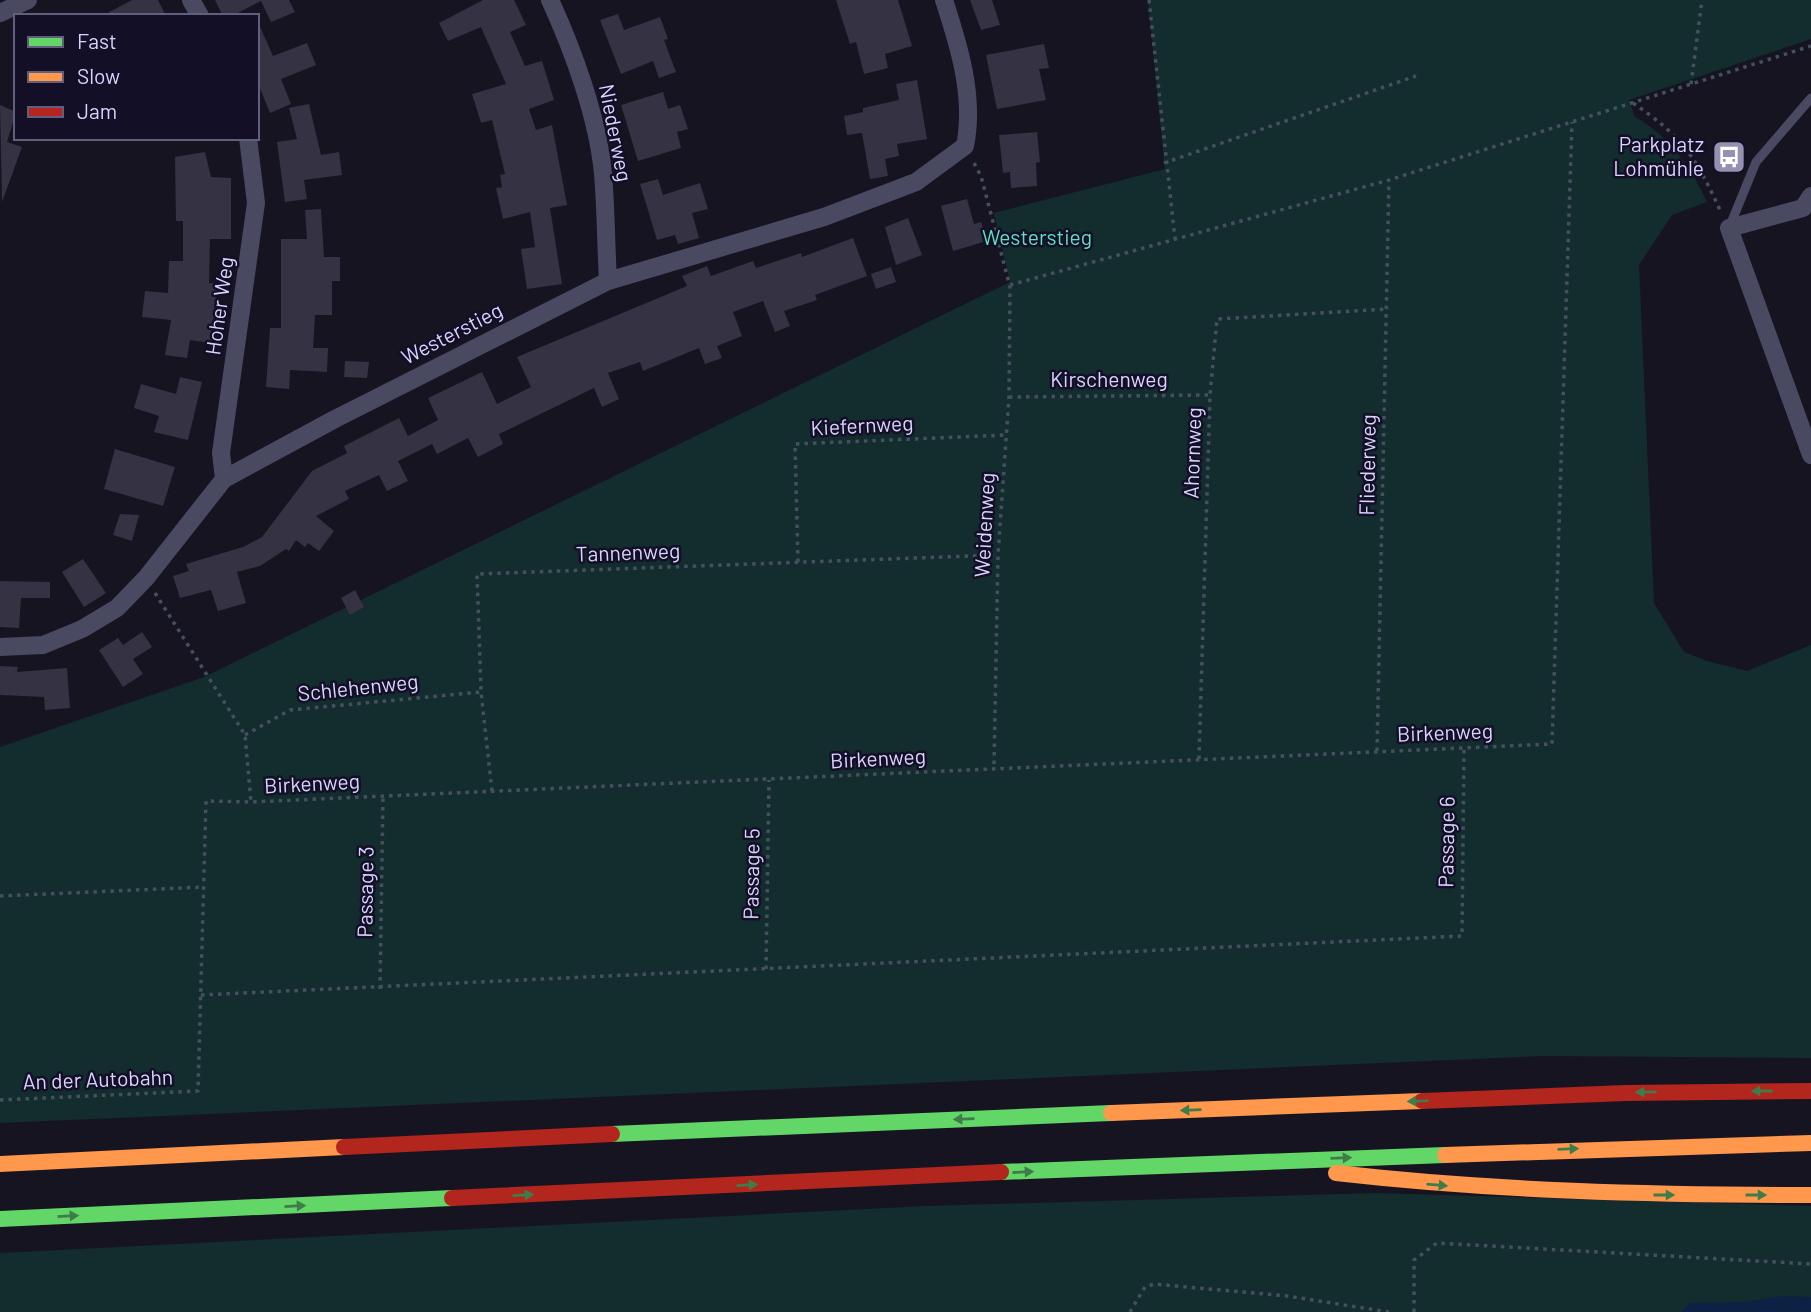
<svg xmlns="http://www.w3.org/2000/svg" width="1811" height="1312" viewBox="0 0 1811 1312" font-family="Barlow,sans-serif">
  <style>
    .green { fill: #132c2d }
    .water { fill: #0d2144 }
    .building { fill: #343243 }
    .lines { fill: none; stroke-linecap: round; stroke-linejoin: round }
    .path { stroke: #44505f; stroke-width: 3.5; stroke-dasharray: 3.5 5; stroke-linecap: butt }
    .lane { stroke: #4a4962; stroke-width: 9 }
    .street { stroke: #4a4962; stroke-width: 18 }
    .fast { stroke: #63d668; stroke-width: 16 }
    .slow { stroke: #ff974d; stroke-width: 16 }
    .jam { stroke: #b3261e; stroke-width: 16 }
    .oneway { fill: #3f7c4a }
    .labels { text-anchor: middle; stroke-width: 5; stroke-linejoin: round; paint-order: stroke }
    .street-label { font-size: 21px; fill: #d9d4ff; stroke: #130f26 }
    .poi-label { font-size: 21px; fill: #d9d4ff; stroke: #130f26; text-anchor: end }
    .park-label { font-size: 21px; fill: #5fe0c0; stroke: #130f26 }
  </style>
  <rect width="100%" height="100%" fill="#161421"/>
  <path class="green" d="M 1148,0 L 1811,0 L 1811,39 L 1629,100 L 1635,117 C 1669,135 1692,169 1707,202 L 1672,215 L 1639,265 L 1654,603 L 1684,652 L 1707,661 L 1747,671 L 1811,645 L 1811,1058 L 1543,1056 L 0,1123 L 0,747 L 204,677 L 1010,282 L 994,213 L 1165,169 Z
    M 1377,1193 L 1811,1206 L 1811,1312 L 0,1312 L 0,1253 L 925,1206 Z"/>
  <path class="water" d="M 1783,1296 L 1811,1297 L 1811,1312 L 1681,1312 L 1690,1303 L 1746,1302 Z"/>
  <path class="building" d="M 132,0 L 158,0 L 166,16 L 102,16 Z
    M 215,0 L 289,0 L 295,12 L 271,22 L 261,1 L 232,16 L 223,16 Z
    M 483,0 L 514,0 L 526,25 L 510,32 L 525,66 L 542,61 L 554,100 L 529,109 L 536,130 L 552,125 L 567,205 L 550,208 L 562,284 L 527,289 L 521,249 L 535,247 L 530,212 L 503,219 L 496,188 L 502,187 L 500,175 L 505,174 L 492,120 L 481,123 L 472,94 L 506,84 L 481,27 L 448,41 L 439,23 Z
    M 836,0 L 898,0 L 912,46 L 885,54 L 888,68 L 864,74 L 856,42 L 850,44 Z
    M 970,0 L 992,0 L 1000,25 L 981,30 Z
    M 618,14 L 624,30 L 660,17 L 668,39 L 664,40 L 676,72 L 659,78 L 653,61 L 621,74 L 600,20 Z
    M 257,20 L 273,56 L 307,43 L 316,65 L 281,79 L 291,104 L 270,113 L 257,81 Z
    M 1044,44 L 1049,68 L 1039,69 L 1046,100 L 997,109 L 986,55 Z
    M 917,80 L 927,139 L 897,144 L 899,156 L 885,159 L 888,176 L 870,179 L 862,133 L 847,135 L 844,116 L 863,112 L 863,108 L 899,100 L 896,84 Z
    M 663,92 L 668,109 L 680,105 L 688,129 L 677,132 L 681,148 L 638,161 L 621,105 Z
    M 309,104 L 321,155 L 339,152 L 342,175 L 304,180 L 307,199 L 285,202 L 277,142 L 297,139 L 289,108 Z
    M 0,105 L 16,112 L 7,142 L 22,147 L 2,202 Z
    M 1037,132 L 1040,162 L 1036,163 L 1037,186 L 1011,188 L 1010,172 L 1003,173 L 999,135 Z
    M 205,152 L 211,177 L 231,178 L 231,239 L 210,239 L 209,283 L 217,284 L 211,343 L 190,340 L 187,358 L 165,355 L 171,320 L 142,317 L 145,291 L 168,293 L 169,261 L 183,261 L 183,221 L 176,221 L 175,157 Z
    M 658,179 L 663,195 L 700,183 L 708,209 L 692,213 L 699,238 L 678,244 L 675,235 L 657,240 L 640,184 Z
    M 967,199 L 974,224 L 981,222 L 987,241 L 953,251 L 941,206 Z
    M 321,209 L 324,257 L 340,257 L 340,281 L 332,281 L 332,315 L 315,315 L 313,348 L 328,348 L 327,372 L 290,370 L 289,389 L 266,387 L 270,328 L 281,328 L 281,239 L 307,239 L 305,210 Z
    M 908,218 L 922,255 L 896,265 L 885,227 Z
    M 853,238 L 867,276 L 815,295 L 817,300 L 784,311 L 790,326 L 775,332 L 763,301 L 733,312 L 742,336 L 717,346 L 722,358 L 705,364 L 699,348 L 643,371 L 640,362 L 608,373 L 619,399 L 602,407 L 594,388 L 499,434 L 503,444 L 478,457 L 468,438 L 437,454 L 432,444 L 398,461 L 408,481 L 387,491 L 379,475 L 345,491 L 349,499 L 316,516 L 334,531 L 319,551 L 308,543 L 305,547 L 296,540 L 289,551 L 286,549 L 260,566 L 237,572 L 246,603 L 218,611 L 211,590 L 180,598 L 173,576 L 189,571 L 186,564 L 243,547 L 262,537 L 312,471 L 347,453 L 344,446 L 399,418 L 408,436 L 438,420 L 428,398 L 482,372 L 497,404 L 531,387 L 517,357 L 687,286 L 682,276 L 707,266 L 711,276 L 753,261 L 756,268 L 801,253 L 802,257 Z
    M 891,267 L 896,282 L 876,289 L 871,274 Z
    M 345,361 L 369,362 L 367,378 L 344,377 Z
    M 180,377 L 202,382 L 188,440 L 154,432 L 159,416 L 134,408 L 141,384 L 176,394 Z
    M 115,449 L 175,467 L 163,506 L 104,489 Z
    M 120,514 L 139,515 L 132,541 L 113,535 Z
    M 83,559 L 106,593 L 84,607 L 62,572 Z
    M 0,581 L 50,582 L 50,598 L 21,598 L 19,628 L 0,627 Z
    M 355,590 L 364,607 L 350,615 L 341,598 Z
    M 142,632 L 152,647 L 133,659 L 143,674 L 123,687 L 99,650 L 118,638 L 123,645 Z
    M 0,666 L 18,667 L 17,672 L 67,668 L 70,708 L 45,710 L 44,697 L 0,695 Z"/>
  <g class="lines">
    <path class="path" d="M 1149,0 L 1175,239
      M 1691,84 L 1702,0
      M 1633,103 C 1683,137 1695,156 1720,210
      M 974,163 L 981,176 L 1010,287 L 1009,397 L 998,555 L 994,768
      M 1164,163 L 1416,76
      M 1010,285 L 1389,180 L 1811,46
      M 1009,397 L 1209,395
      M 798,562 L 795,444 L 1006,435
      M 155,593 L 245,735 L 251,802
      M 245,735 L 290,710 L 481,692
      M 1377,751 L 1389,180
      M 1199,759 L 1210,395 L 1217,319 L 1387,309
      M 492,791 L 481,692 L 477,574 L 998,555
      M 0,896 L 204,887
      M 766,969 L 769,780
      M 380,989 L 383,796
      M 201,995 L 1462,936 L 1464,748
      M 0,1100 L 198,1091 L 206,801 L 251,802 L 1552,744 L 1572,122
      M 1130,1312 L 1145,1287 L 1154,1284 L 1287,1296 L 1389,1312
      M 1414,1312 L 1414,1260 L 1437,1243 L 1811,1264"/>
    <path class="lane" d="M 1729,228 L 1756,162 L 1811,98"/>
    <path class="street" d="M 191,0 L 200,16
      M 550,0 C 573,50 598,118 603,174 C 606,209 606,246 608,281
      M 0,13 L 28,0
      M 1811,196 L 1803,208 L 1729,228 L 1811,455
      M 224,479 L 221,453 L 256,203 L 248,138
      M 0,647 L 43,645 L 82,629 L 117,608 L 146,578 L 224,479 L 335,419 L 608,281 L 824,217 L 916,182 L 965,146 C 975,97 959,46 944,0"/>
    <path class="fast" d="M 612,1134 L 1111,1113
      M 1001,1172 L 1445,1155
      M 0,1219 L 452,1198"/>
    <path class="slow" d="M 1111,1113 L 1422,1101
      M 1445,1155 L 1811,1143
      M 0,1164 L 344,1147
      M 1336,1173 C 1494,1191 1652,1195 1811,1195"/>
    <path class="jam" d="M 1422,1101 L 1626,1093 L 1811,1091
      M 344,1147 L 612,1134
      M 452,1198 L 1001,1172"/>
  </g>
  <defs><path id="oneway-solid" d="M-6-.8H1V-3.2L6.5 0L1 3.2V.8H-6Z" transform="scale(1.75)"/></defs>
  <g class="oneway">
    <use href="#oneway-solid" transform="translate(1762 1091) rotate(180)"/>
    <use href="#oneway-solid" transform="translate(1646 1092) rotate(179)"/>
    <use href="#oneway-solid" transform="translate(1418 1101) rotate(178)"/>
    <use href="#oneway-solid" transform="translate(1191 1110) rotate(178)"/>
    <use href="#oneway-solid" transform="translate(964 1119) rotate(178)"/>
    <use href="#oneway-solid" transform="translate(1568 1149) rotate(-2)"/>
    <use href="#oneway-solid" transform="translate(1341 1158) rotate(-2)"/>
    <use href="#oneway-solid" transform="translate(1023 1172) rotate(-3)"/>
    <use href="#oneway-solid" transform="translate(747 1185) rotate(-3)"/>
    <use href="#oneway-solid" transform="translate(1437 1185) rotate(5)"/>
    <use href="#oneway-solid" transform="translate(523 1195) rotate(-3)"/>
    <use href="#oneway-solid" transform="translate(1664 1195)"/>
    <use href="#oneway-solid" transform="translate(1756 1195)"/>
    <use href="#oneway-solid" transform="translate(295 1206) rotate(-3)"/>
    <use href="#oneway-solid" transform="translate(68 1216) rotate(-3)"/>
  </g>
  <defs>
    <symbol id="bus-square" viewBox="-11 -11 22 22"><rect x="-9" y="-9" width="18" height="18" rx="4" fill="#9591b1" stroke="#130f26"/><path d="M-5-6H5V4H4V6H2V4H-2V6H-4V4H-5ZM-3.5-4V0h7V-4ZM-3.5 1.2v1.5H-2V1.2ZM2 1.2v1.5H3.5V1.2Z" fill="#fff"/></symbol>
  </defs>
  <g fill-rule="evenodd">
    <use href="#bus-square" x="1710" y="138" width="38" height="38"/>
  </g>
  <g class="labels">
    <g class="street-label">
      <text transform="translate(615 133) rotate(79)" y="7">Niederweg</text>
      <text transform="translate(220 306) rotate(-82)" y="7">Hoher Weg</text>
      <text transform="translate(452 334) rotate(-27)" y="7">Westerstieg</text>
      <text x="1109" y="387">Kirschenweg</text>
      <text transform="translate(862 426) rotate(-3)" y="7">Kiefernweg</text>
      <text transform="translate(1193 453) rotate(-88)" y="7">Ahornweg</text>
      <text transform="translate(1368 465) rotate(-89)" y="7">Fliederweg</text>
      <text transform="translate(985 525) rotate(-87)" y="7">Weidenweg</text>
      <text transform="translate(628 553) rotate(-2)" y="7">Tannenweg</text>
      <text transform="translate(358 688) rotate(-6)" y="7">Schlehenweg</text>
      <text transform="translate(1445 733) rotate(-2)" y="7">Birkenweg</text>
      <text transform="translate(878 759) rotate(-3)" y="7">Birkenweg</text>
      <text transform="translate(312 784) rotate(-3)" y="7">Birkenweg</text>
      <text transform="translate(1447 842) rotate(-89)" y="7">Passage 6</text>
      <text transform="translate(752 874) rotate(-89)" y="7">Passage 5</text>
      <text transform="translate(366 892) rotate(-89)" y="7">Passage 3</text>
      <text transform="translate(98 1080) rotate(-2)" y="7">An der Autobahn</text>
    </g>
    <g class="poi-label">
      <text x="1704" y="152">Parkplatz<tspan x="1704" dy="24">Lohmühle</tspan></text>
    </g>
    <g class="park-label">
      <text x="1037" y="245">Westerstieg</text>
    </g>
  </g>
  <rect x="14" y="14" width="245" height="126" fill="#130f26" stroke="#625e7d" stroke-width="2"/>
  <rect x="28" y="37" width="35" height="10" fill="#63d668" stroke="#625e7d" stroke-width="2"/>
  <text x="77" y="49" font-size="21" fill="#d9d4ff">Fast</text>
  <rect x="28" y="72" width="35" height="10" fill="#ff974d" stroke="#625e7d" stroke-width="2"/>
  <text x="77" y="84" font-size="21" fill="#d9d4ff">Slow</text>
  <rect x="28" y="107" width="35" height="10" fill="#b3261e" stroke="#625e7d" stroke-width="2"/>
  <text x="77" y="119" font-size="21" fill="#d9d4ff">Jam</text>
</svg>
